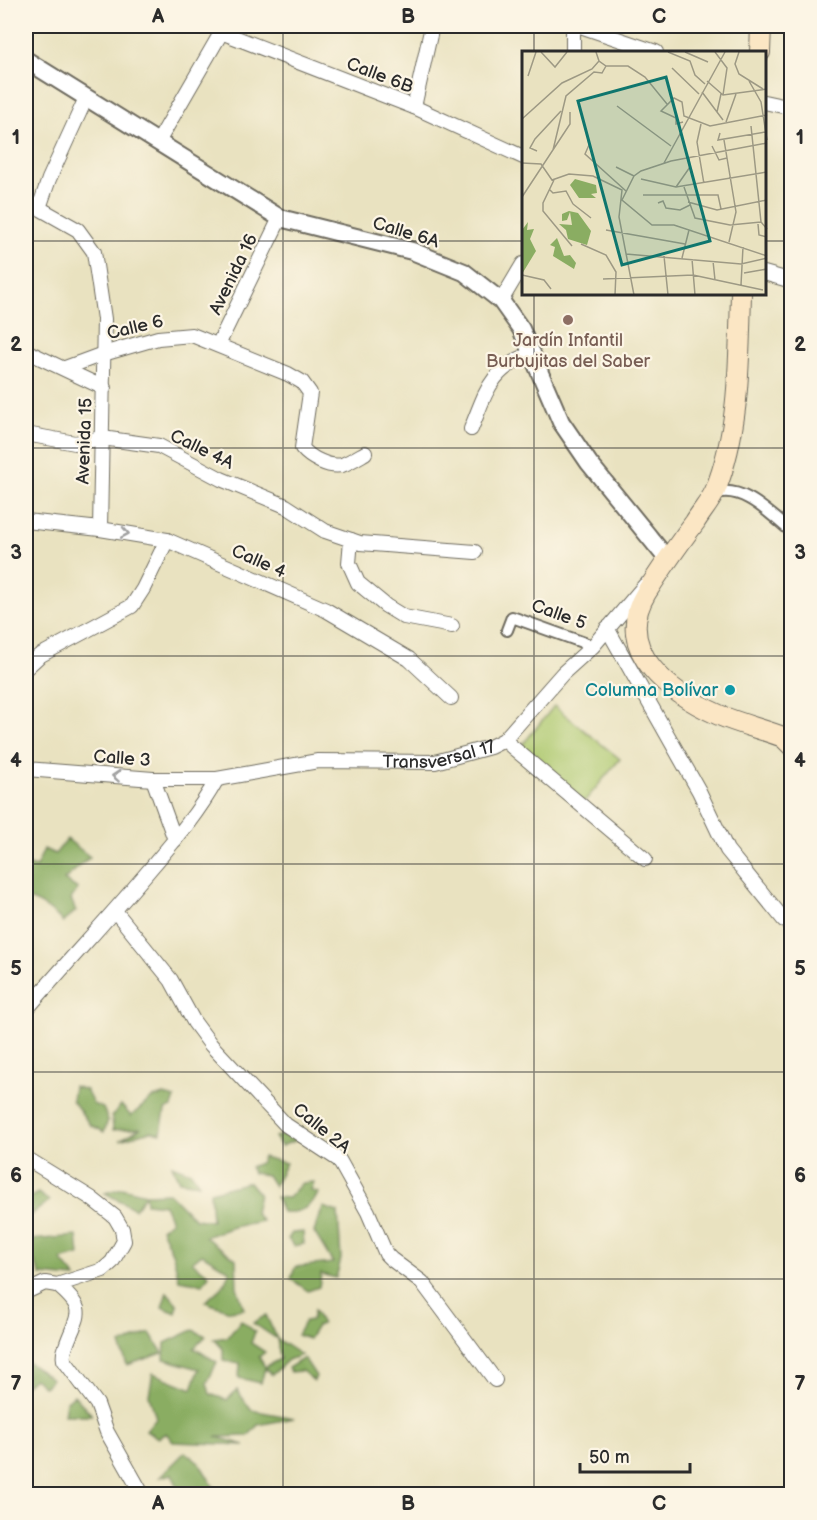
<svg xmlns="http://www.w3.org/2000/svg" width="817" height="1520" viewBox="0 0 817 1520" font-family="'Balsamiq Sans',sans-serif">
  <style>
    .green { fill: #aec970; stroke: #6c7a4e; stroke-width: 1.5 }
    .forest { fill: #8aad62; stroke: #5a6c46; stroke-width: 1.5 }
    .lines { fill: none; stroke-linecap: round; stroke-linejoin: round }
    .pedestrian-casing { stroke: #6e6b5f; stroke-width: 14 }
    .minor-casing { stroke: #6e6b5f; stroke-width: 16 }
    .tertiary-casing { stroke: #6e6b5f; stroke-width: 20 }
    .secondary-casing { stroke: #6e6b5f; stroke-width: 22 }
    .pedestrian { stroke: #fff; stroke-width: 10 }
    .minor { stroke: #fff; stroke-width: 14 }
    .tertiary { stroke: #fff; stroke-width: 16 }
    .secondary { stroke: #fbe6c4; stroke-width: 20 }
    .oneway { stroke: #a0a0a0 }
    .grid { fill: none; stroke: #2b2b2b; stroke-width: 1.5; stroke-opacity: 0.55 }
    .education-dot { fill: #8d6e63; stroke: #fcf5e5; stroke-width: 2 }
    .culture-dot { fill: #0f9aa8; stroke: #fcf5e5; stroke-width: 2 }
    .labels { text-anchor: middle; stroke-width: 4.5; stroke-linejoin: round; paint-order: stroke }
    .street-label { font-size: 18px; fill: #2b2b2b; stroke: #fcf5e5 }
    .education-label { font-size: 18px; fill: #785e54; stroke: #fcf5e5 }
    .culture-label { font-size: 18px; fill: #0d838f; stroke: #fcf5e5; text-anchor: end }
    .inset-road { fill: none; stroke: #9d9984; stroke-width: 1.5 }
    .view { fill: #0f766e; fill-opacity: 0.15; stroke: #0f766e; stroke-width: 3 }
    .inset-edge { fill: none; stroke: #2b2b2b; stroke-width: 3 }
    .neatline { fill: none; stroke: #2b2b2b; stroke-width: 2 }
    .grid-label { font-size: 20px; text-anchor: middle; font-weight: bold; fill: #2b2b2b }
  </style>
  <rect width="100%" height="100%" fill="#fcf5e5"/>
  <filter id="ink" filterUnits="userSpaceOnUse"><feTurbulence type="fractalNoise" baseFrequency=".0167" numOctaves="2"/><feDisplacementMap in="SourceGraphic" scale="12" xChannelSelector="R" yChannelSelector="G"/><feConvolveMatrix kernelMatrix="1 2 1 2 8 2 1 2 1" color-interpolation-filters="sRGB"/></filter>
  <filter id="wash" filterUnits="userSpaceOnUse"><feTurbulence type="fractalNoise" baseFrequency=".008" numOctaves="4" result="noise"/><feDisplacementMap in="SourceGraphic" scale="24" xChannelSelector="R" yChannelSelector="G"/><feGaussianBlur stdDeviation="1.35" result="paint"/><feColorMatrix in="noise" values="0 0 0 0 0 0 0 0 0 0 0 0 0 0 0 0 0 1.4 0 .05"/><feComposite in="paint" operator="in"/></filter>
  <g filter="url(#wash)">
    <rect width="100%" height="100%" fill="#e9e2c0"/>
    <path class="green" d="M 554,706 L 620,759 L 584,802 L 519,749 Z"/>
    <path class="forest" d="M 67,839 L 90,857 L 64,880 L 78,889 L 71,899 L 76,911 L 63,922 C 52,911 40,901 26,899 L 26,864 L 36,867 L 44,849 L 55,854 Z
      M 74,1086 L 86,1090 L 93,1104 L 103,1108 L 108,1120 L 104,1132 L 90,1125 L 72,1100 Z
      M 164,1095 L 175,1098 L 172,1107 L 165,1110 L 161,1133 L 151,1131 L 120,1140 L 141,1128 L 113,1130 L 112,1117 L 121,1105 L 131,1116 L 152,1098 Z
      M 288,1133 L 297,1140 L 281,1146 L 275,1137 Z
      M 263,1157 L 286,1163 L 274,1186 L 267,1175 L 253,1173 L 250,1167 L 260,1163 Z
      M 172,1165 L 191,1172 L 199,1184 L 179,1181 Z
      M 249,1182 L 259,1194 L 255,1213 L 262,1221 L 233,1227 L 205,1237 L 236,1259 L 237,1287 L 244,1309 L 230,1311 L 205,1302 L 223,1286 L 230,1271 L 202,1254 L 192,1262 L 209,1275 L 203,1284 L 179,1280 L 173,1255 L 161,1229 L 171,1221 L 164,1205 L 146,1203 L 145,1195 L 135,1209 L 105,1193 L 122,1188 L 146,1194 L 169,1193 L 195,1219 L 212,1221 L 210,1192 Z
      M 314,1182 L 311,1191 L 319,1193 C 309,1208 300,1214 282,1212 L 276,1197 L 288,1198 L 302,1183 Z
      M 38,1193 L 49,1201 L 31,1215 L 29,1198 Z
      M 323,1207 L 338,1212 L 341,1259 L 336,1278 L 321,1274 L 319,1287 L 308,1291 L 291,1279 L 295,1267 L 333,1263 L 314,1232 Z
      M 303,1232 L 304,1244 L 294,1246 L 288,1239 L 292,1233 Z
      M 26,1235 L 30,1240 L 77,1236 L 79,1255 L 61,1260 L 76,1278 L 41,1275 L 32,1257 L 26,1253 Z
      M 167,1292 L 178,1305 L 176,1313 L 162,1307 Z
      M 314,1310 L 322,1324 L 317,1326 L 309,1339 L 297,1335 L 305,1321 L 312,1320 Z
      M 266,1315 L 277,1339 L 301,1355 L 288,1360 L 272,1375 L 265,1368 L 261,1383 L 239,1378 L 240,1363 L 223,1360 L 223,1349 L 214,1339 L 228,1337 L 241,1320 L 255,1332 L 251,1343 L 265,1352 L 259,1357 L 265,1367 L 280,1359 L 277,1339 L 253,1323 Z
      M 193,1330 L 206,1336 L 194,1348 L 217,1362 L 207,1383 L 210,1394 L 227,1400 L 237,1390 L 251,1410 L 294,1418 L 258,1425 L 248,1436 L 216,1437 L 245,1445 L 173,1442 L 166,1433 L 158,1438 L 146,1430 L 156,1418 L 149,1395 L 153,1373 L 192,1389 L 199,1369 L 164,1359 L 165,1343 Z
      M 150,1333 L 163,1353 L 127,1365 L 120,1345 Z
      M 304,1358 L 316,1376 L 314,1381 L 302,1371 L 290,1372 L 288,1368 Z
      M 26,1361 L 52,1379 L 44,1387 L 34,1378 L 26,1385 Z
      M 74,1395 L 92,1415 L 64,1415 L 66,1402 Z
      M 185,1452 L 200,1464 L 213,1486 L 224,1494 L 181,1494 L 172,1474 L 160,1477 Z"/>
  </g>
  <g filter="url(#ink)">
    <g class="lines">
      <defs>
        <path id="pedestrian" d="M 714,494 C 742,483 771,515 792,532
          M 507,630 L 512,617 L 593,646"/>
        <g id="minor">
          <path d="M 573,26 L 573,52"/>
          <path d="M 580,26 L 656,52"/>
          <path d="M 221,32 L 414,107 L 523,157"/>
          <path d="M 764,102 L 792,108"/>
          <path d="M 414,107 L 432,26"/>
          <path d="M 158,142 L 225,26"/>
          <path d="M 26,205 L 39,208 L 78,230 L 94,252 L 104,319 L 100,529"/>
          <path d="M 39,208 L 49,179 L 86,98"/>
          <path d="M 764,273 L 792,281"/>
          <path d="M 501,301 L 523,264"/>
          <path d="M 218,345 L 280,218"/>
          <path d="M 26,351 L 104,388"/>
          <path d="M 65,368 L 103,354 L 158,338 L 192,335 L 288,374 L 302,382 L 310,393 L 302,448 C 310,458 329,468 342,465 C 350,462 358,457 365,453"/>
          <path d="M 471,429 C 487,390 490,369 533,353"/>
          <path d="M 26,434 L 75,443 L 102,438 L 159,446 L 221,479 L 286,506 L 325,531 L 360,543 L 475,552"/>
          <path d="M 26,521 L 100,529 L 167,540 L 326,610 L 409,659 L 451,698"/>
          <path d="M 351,540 L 349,563 L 358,583 L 386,606 L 404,617 L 452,626"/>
          <path d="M 607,628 L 699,791 L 727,850 L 784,920 L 792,924"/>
          <path d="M 26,668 L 39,656 L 132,606 L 143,589 L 167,540"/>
          <path d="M 504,740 L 645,859"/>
          <path id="s1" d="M 26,769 L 153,779 L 217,779 L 318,761 L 435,762 L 490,747 L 504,740 L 563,673 L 593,646 L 645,585"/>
          <path d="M 153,779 L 175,840"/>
          <path d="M 115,911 L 171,980 L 194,1022 L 211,1045 L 286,1125 L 339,1160 L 368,1212 L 386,1254 L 391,1259 L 422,1282 L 495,1380"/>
          <path d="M 26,1010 C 67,962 111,916 151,868 C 175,840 199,812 217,779"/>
          <path d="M 26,1158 L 91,1198 L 115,1217 L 122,1229 L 124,1241 L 112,1262 L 103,1270 L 57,1285 L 45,1283 L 26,1292"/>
          <path d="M 57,1285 C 89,1312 77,1314 66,1346 C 64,1352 63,1355 64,1360 L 97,1404 L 107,1432 L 142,1494"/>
        </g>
        <path id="tertiary" d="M 26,60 L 280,218 L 412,251 L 464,272 L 501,301 L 521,329 L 561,422 L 589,463 L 668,560"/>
        <path id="secondary" d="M 760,52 L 761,26
          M 741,294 C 739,360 740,429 715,491 C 710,502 701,512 695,522 C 678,545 661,569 646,593 C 611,651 672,694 719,715 C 740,724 762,729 783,737 L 792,746"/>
      </defs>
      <use href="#pedestrian" class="pedestrian-casing"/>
      <use href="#minor" class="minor-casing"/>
      <use href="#tertiary" class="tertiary-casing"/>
      <use href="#secondary" class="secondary-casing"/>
      <use href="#pedestrian" class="pedestrian"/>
      <use href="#minor" class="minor"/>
      <use href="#tertiary" class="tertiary"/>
      <use href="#secondary" class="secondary"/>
    </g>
    <defs><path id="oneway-chevron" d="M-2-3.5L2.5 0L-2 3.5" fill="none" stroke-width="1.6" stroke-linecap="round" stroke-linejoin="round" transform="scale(1.5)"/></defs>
    <g class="oneway">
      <use href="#oneway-chevron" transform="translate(125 533) rotate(10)"/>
      <use href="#oneway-chevron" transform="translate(116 776) rotate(-176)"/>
    </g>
  </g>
  <path class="grid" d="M 283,26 L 283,1494M 534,26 L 534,52M 26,241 L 523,241M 764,241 L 792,241M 534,294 L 534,1494M 26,448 L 792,448M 26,656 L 792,656M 26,864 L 792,864M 26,1072 L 792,1072M 26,1279 L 792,1279"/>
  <circle class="education-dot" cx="568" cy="320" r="6"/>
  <circle class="culture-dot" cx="730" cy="690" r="6"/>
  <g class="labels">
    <g class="street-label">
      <text transform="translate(380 75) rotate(21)" y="6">Calle 6B</text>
      <text transform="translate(406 232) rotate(17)" y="6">Calle 6A</text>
      <text transform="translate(233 274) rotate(-64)" y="6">Avenida 16</text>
      <text transform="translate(135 327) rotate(-13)" y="6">Calle 6</text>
      <text transform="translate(84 441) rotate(-88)" y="6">Avenida 15</text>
      <text transform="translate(202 449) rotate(26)" y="6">Calle 4A</text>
      <text transform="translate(259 561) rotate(24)" y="6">Calle 4</text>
      <text transform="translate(559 614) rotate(20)" y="6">Calle 5</text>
      <text dy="6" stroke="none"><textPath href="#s1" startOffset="416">Transversal 17</textPath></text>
      <text transform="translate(122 758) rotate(4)" y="6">Calle 3</text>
      <text transform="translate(322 1128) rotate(39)" y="6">Calle 2A</text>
    </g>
    <g class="education-label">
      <text x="568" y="346">Jardín Infantil<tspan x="568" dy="21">Burbujitas del Saber</tspan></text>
    </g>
    <g class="culture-label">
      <text x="718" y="696">Columna Bolívar</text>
    </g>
  </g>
  <g transform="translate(522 51)">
    <rect width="244" height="244" fill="#e9e2c0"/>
    <path d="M 53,128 L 74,134 L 75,142 L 69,143 L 74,147 L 57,147 L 48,134 ZM 47,160 L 56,162 L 69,180 L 65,194 L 46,188 L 44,179 L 37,173 L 50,174 L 48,161 L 45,169 L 40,170 L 40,163 ZM 6,171 L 5,179 L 12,178 L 8,188 L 14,200 L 0,223 L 0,179 ZM 35,187 L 42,205 L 48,204 L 54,212 L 52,218 L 31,205 L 33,196 L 28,194 Z" fill="#8aad62"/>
    <path class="inset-road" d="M 19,1 L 33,16 L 45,1M 74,1 L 77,10 L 84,15 L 106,15 L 123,26 L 145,53M 146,1 L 168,10 L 173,24 L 183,33M 163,1 L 186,11M 193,1 L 205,17 L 201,44M 217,1 L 213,13 L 217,23 L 241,38M 150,17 L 177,43M 6,25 L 14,1M 185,30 L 201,44 L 245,38M 227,30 L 239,51 L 245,89M 180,41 L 201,69M 95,55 L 149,95M 195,61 L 199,43M 0,68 L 40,32 L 70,18 L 77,10M 161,71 L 154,73 L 154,67 L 139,60 L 152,47 L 160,51 L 162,65 L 188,75 L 245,64M 204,71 L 214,43M 179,73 L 175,91 L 182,133M 229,75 L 239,171 L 245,178M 65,82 L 67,94 L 63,103 L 104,140M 198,82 L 196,89 L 243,81M 202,89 L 214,161 L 207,191M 245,92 L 149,110 L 119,120 L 112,125 L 100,149 L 130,174 L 152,174 L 245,205M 190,95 L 197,109 L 205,107M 31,99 L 44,45 L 72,21 L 80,22 L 84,15M 15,100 L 8,97 L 13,88 L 39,60M 0,112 L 19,113 L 30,129 L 47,123 L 71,125 L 100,139 L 97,166 L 112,244M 142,112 L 203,1M 94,116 L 112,125M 119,128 L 154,136 L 245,121M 32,129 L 21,152 L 21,160 L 50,195M 154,136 L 168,116 L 167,107M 162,136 L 173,167 L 208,174 L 239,171M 27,138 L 31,142 L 44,140 L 51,153M 121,144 L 196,144 L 199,158M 0,146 L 48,73 L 48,61M 166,151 L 195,159 L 245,149M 136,152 L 141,150 L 144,157 L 158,159 L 168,154M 51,153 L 69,167M 236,173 L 237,184 L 245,186M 84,179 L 163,193M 59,193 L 84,204 L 94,221 L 93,244M 104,203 L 219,213 L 245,207M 142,205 L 146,244M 160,207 L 167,179M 170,208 L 173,244M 191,210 L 193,229M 222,222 L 245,218M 0,224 L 22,229 L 29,238M 81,228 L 171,224 L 241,239M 219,234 L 221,196"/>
    <path class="view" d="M 144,26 L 188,190 L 100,214 L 56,50 Z"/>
    <rect width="244" height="244" class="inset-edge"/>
  </g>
  <rect width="817" height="1520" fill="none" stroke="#fcf5e5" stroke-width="66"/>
  <path d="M580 1463v9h110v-9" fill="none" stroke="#2b2b2b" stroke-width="3"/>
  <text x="589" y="1463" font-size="18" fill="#2b2b2b" stroke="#fcf5e5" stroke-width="4.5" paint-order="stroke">50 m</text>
  <rect x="33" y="33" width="751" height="1454" class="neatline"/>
  <g class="grid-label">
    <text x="158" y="23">A</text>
    <text x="408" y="23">B</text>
    <text x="659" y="23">C</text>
    <text x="16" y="144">1</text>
    <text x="800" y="144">1</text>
    <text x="16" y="351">2</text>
    <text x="800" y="351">2</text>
    <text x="16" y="559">3</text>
    <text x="800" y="559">3</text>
    <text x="16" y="767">4</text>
    <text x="800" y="767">4</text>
    <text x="16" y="975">5</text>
    <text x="800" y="975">5</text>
    <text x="16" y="1182">6</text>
    <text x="800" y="1182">6</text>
    <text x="16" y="1390">7</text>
    <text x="800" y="1390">7</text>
    <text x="158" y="1510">A</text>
    <text x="408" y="1510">B</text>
    <text x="659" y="1510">C</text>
  </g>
</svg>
